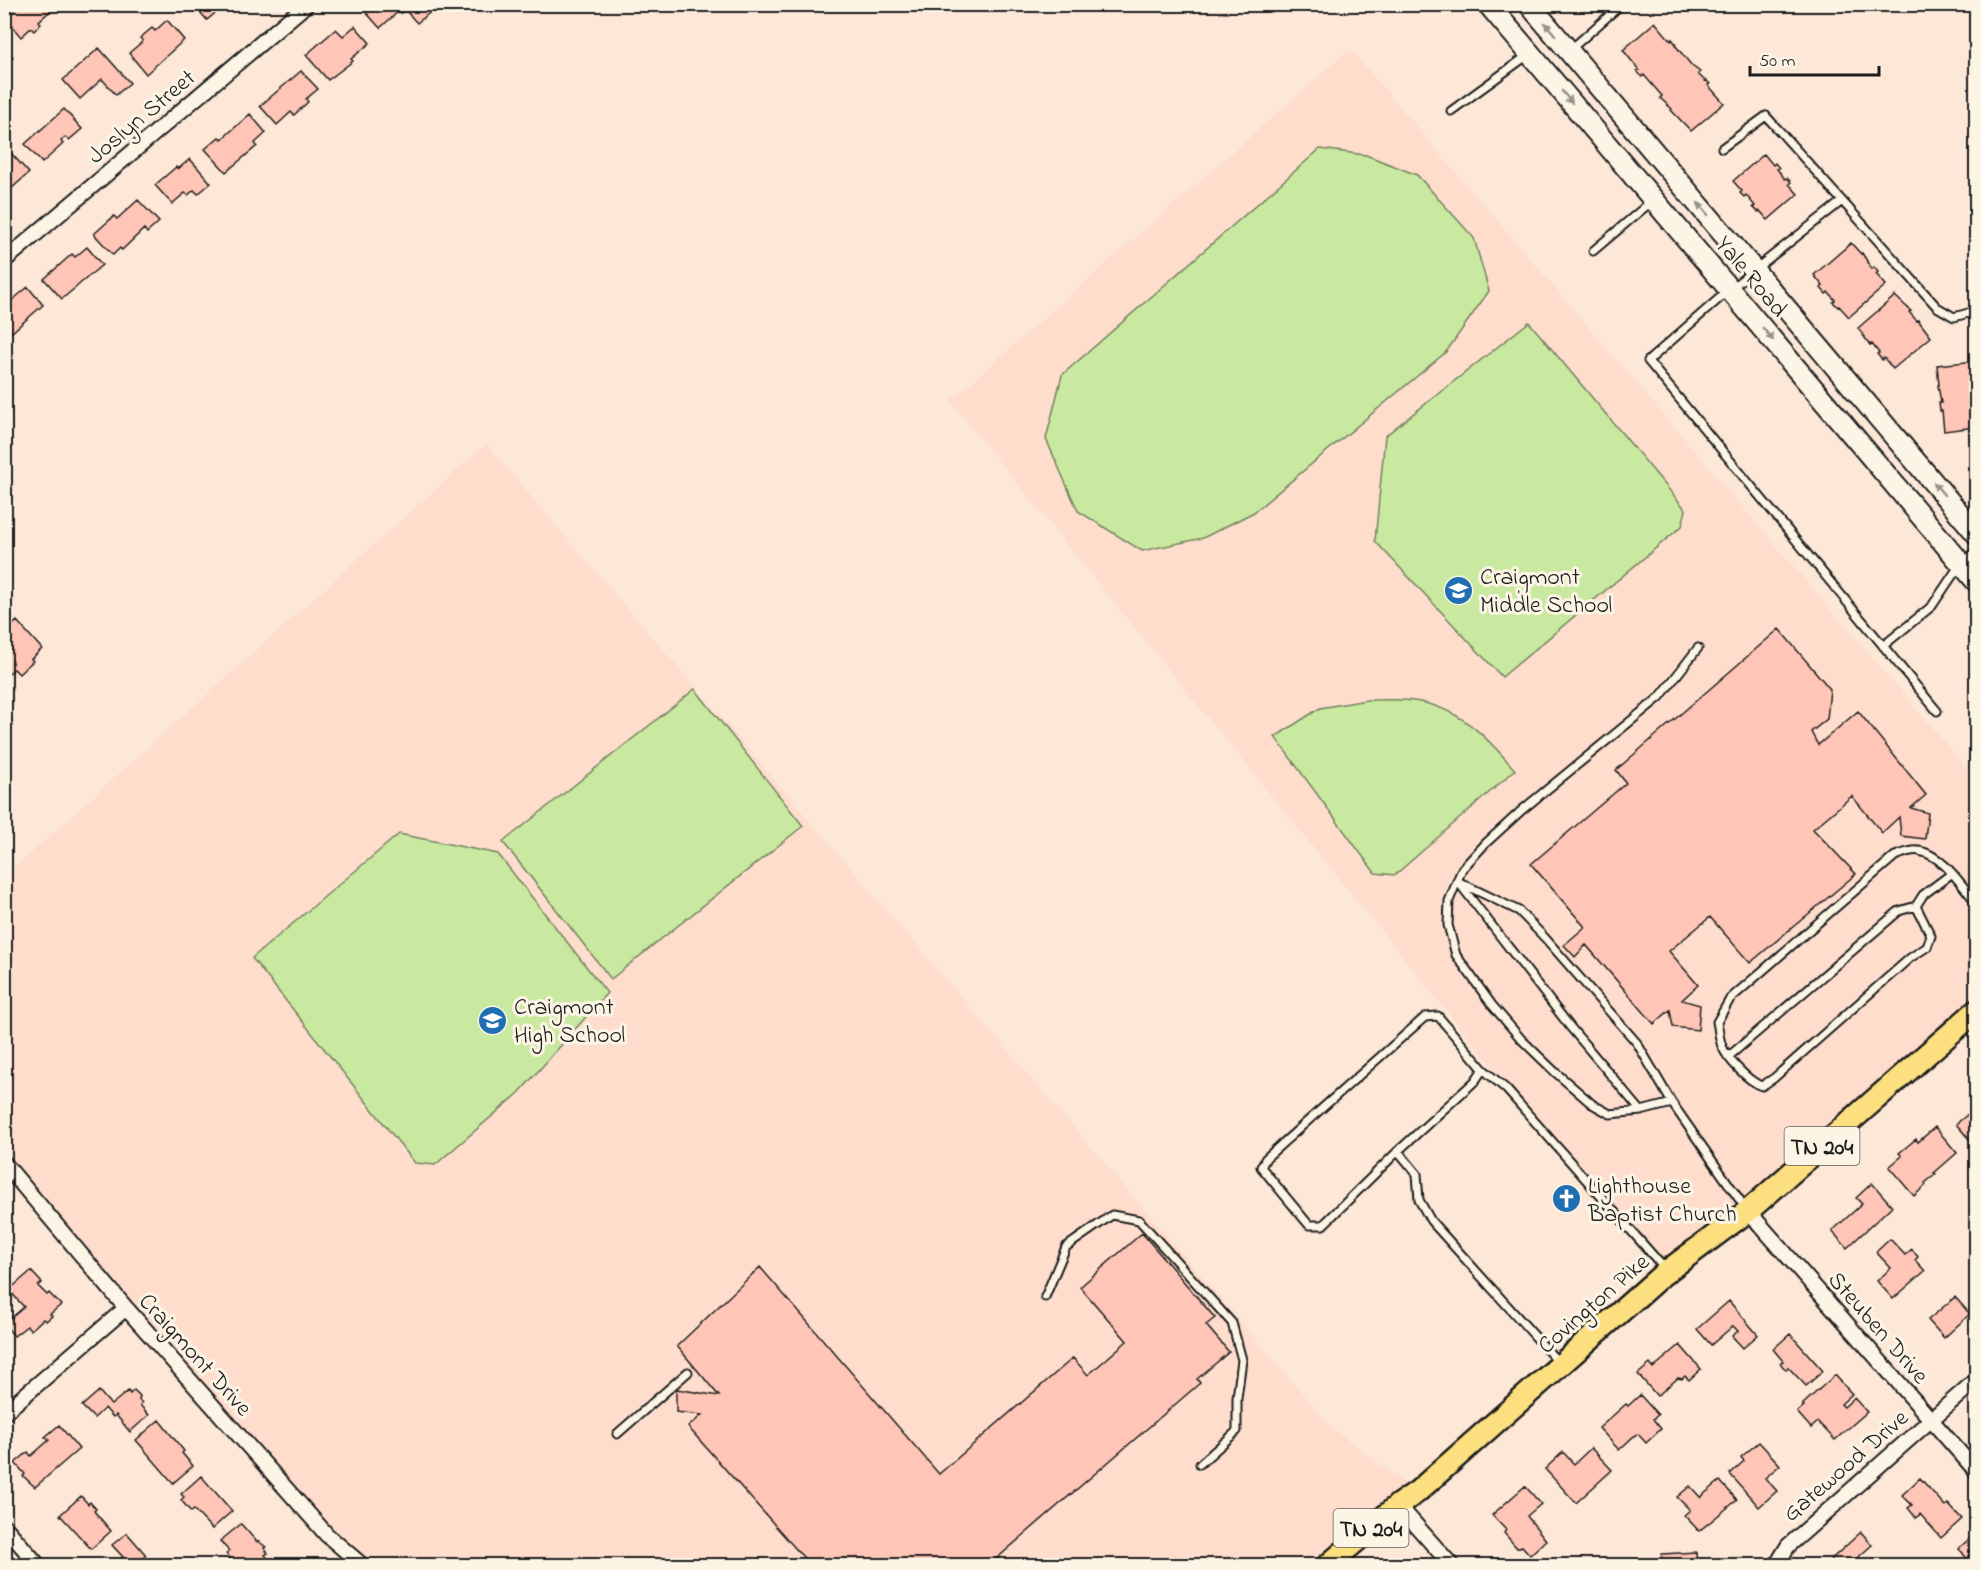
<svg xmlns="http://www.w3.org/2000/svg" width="1981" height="1570" viewBox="0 0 1981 1570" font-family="'Indie Flower',sans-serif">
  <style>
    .built { fill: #feddcd }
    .garden { fill: #c9e8a0; stroke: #72825e; stroke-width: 1.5 }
    .building { fill: #ffc5b6; stroke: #1c1c1c; stroke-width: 1.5 }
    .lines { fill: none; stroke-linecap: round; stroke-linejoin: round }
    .lane-casing { stroke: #1c1c1c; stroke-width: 11 }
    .street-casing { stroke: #1c1c1c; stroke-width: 18 }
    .secondary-casing { stroke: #1c1c1c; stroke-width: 24 }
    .primary-casing { stroke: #1c1c1c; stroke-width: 26 }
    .lane { stroke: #fcf5e5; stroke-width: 7 }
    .street { stroke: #fcf5e5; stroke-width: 14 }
    .secondary { stroke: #fcf5e5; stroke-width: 20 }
    .primary { stroke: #fce080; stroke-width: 21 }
    .oneway { fill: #97938b }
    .labels { text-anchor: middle; stroke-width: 6; stroke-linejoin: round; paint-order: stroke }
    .shield { fill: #fcf5e5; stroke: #5f5d58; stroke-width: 1.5 }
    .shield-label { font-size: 22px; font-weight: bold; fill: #1c1c1c }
    .street-label { font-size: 24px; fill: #1c1c1c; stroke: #fcf5e5 }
    .poi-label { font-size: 24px; fill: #1c1c1c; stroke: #fcf5e5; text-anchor: start }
  </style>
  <rect width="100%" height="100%" fill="#fde7d7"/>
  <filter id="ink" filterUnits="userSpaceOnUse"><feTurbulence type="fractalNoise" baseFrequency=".0167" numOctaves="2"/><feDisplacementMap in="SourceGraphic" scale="12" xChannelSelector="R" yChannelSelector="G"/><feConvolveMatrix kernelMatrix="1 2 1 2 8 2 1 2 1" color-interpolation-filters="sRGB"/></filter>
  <g filter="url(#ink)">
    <path class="built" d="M 1350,49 L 1976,779 L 1976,1011 L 1662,1275 L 950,401 Z
      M 486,444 L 1332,1428 L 1417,1492 L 1327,1565 L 363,1565 L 5,1163 L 4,877 Z"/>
    <path class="garden" d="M 1320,149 L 1366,155 L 1417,175 L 1474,238 L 1489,291 L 1446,352 L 1254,512 L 1203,538 L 1142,551 L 1078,511 L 1046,439 L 1062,375 Z
      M 1529,322 L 1686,510 L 1682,526 L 1502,677 L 1375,541 L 1385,436 Z
      M 695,689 L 803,826 L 611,979 L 503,842 Z
      M 1367,700 C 1382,700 1399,699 1414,701 C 1459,707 1487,737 1515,770 L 1395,875 L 1375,873 L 1275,737 L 1320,708 Z
      M 399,834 L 498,854 L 607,993 L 519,1093 L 435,1165 L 415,1163 L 252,958 Z"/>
    <path class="building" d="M 20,4 L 58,4 L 39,21 L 41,24 L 34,31 L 31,28 L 21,37 L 5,18 Z
      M 193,4 L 219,4 L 218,6 L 220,9 L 207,20 Z
      M 370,4 L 428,4 L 433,10 L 417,23 L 406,11 L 401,13 L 399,11 L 380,28 L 364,10 Z
      M 167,20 L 184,40 L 146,74 L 129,53 L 143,41 L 140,38 L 152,28 L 155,31 Z
      M 1655,22 L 1671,41 L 1672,39 L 1676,44 L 1675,45 L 1692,66 L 1700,72 L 1698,74 L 1705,81 L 1706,80 L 1710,84 L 1708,85 L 1724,103 L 1691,131 L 1671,110 L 1672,109 L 1660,98 L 1662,96 L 1644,75 L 1642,77 L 1637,71 L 1639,70 L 1623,50 Z
      M 355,26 L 370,43 L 351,59 L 353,61 L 328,80 L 306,55 L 336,29 L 343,36 Z
      M 4,36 L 13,58 L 4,61 Z
      M 99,48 L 130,83 L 116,95 L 102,79 L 80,99 L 63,80 Z
      M 301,71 L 318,89 L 306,99 L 308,102 L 294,115 L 291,112 L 277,125 L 260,106 Z
      M 64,109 L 82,129 L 69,140 L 65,137 L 61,141 L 63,144 L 42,163 L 25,144 Z
      M 250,114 L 266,133 L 255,143 L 257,146 L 226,172 L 205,149 L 219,137 L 222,139 Z
      M 10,152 L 29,173 L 4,195 L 4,157 Z
      M 1764,154 L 1773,165 L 1775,163 L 1779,168 L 1777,169 L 1785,179 L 1787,178 L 1791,182 L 1789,184 L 1798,194 L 1768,220 L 1760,211 L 1758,212 L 1753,207 L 1755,206 L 1746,195 L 1744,197 L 1740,193 L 1742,191 L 1733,181 Z
      M 190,159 L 211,183 L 198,194 L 194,190 L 188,195 L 185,193 L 172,204 L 155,185 L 176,167 L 178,169 Z
      M 138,200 L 159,222 L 147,233 L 144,229 L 122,250 L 120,248 L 113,255 L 94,234 L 114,216 L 117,219 Z
      M 1851,243 L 1861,254 L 1862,253 L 1872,269 L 1874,267 L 1878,272 L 1876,274 L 1886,285 L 1849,317 L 1839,306 L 1838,307 L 1833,302 L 1835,300 L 1828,292 L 1826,294 L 1821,288 L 1823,286 L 1814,275 Z
      M 87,247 L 102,265 L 62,299 L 44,279 L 72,254 L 75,257 Z
      M 28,287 L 43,305 L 4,339 L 4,307 Z
      M 1895,296 L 1911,311 L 1909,312 L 1917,321 L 1918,320 L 1931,337 L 1893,369 L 1884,358 L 1882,360 L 1877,354 L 1879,353 L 1872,344 L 1870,345 L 1858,328 Z
      M 1976,361 L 1976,427 L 1944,431 L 1942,411 L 1940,411 L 1939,403 L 1941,403 L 1938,385 L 1939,385 L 1937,365 Z
      M 17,621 L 42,649 L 31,659 L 33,661 L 19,674 L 14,669 L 4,677 L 4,633 Z
      M 1779,629 L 1830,689 L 1827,719 L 1811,732 L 1818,745 L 1858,711 L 1926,795 L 1911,808 L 1928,813 L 1925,839 L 1901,836 L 1899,817 L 1882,833 L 1852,796 L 1813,829 L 1856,874 L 1750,963 L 1710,917 L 1669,951 L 1698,985 L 1682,1000 L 1700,1005 L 1698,1030 L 1673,1027 L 1670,1010 L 1654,1024 L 1586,945 L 1575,957 L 1564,945 L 1585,927 L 1531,864 L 1626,783 L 1616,770 Z
      M 1968,1114 L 1972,1119 L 1976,1116 L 1976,1147 L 1956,1124 Z
      M 1935,1127 L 1957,1153 L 1934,1173 L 1936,1174 L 1925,1183 L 1926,1185 L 1914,1196 L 1889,1167 L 1902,1156 L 1899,1153 L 1916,1139 L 1918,1142 Z
      M 1872,1183 L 1892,1206 L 1847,1248 L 1832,1231 L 1862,1204 L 1856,1198 Z
      M 1142,1233 L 1215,1318 L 1206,1325 L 1229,1352 L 1197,1379 L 1200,1383 L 988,1566 L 811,1566 L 688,1427 L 702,1415 L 676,1412 L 676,1389 L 719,1396 L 677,1346 L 760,1267 L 939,1474 L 1073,1358 L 1088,1375 L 1127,1341 L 1080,1287 Z
      M 1890,1239 L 1905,1255 L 1912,1249 L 1918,1257 L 1915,1260 L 1925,1271 L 1893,1299 L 1877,1281 L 1891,1268 L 1876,1252 Z
      M 31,1271 L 42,1283 L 38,1286 L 47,1295 L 49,1293 L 61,1305 L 50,1314 L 52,1316 L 46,1321 L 43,1319 L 31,1330 L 27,1326 L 14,1336 L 4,1324 L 24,1307 L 9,1290 Z
      M 1955,1297 L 1970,1314 L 1944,1338 L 1928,1320 Z
      M 1729,1301 L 1758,1335 L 1743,1348 L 1732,1336 L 1738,1331 L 1733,1326 L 1711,1345 L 1697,1329 Z
      M 1790,1334 L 1823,1371 L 1806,1386 L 1788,1367 L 1786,1370 L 1780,1363 L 1783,1361 L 1773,1349 Z
      M 1680,1345 L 1701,1369 L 1689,1380 L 1685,1376 L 1682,1379 L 1678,1378 L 1657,1396 L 1638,1374 L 1650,1364 L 1653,1368 Z
      M 1835,1375 L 1852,1394 L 1841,1404 L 1844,1407 L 1854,1398 L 1867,1412 L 1835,1440 L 1818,1422 L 1811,1428 L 1797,1412 L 1804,1406 L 1802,1405 Z
      M 134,1390 L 140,1396 L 139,1400 L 142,1403 L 140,1405 L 149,1415 L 130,1432 L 116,1415 L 113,1417 L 105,1408 L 94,1418 L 82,1406 L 99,1391 L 111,1405 L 128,1391 L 130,1394 Z
      M 1640,1395 L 1658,1415 L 1653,1419 L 1661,1429 L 1646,1443 L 1638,1434 L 1635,1435 L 1619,1450 L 1599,1428 L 1626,1404 L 1628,1406 Z
      M 159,1420 L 184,1451 L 182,1453 L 193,1466 L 173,1483 L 136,1440 Z
      M 59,1425 L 79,1449 L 35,1487 L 23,1476 L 25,1474 L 15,1463 L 28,1452 L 31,1456 L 49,1440 L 45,1437 Z
      M 1759,1442 L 1780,1465 L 1765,1478 L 1777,1491 L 1759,1507 L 1730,1474 L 1744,1461 L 1741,1457 Z
      M 1591,1448 L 1612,1470 L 1576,1503 L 1545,1469 L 1563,1452 L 1574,1464 Z
      M 201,1476 L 232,1511 L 212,1529 L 194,1510 L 191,1512 L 181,1500 L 184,1497 L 181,1494 Z
      M 1920,1478 L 1945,1506 L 1948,1504 L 1962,1519 L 1941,1538 L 1920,1514 L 1916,1518 L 1908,1508 L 1912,1505 L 1902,1495 Z
      M 1720,1481 L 1737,1500 L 1699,1531 L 1684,1515 L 1690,1510 L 1677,1497 L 1690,1486 L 1701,1498 L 1704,1494 Z
      M 1525,1486 L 1541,1504 L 1527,1516 L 1546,1540 L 1530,1555 L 1522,1546 L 1517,1548 L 1504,1533 L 1506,1530 L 1492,1515 Z
      M 81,1496 L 88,1504 L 90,1502 L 96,1509 L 94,1511 L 111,1531 L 91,1549 L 60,1515 Z
      M 241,1524 L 257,1542 L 258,1541 L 266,1547 L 264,1548 L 268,1553 L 265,1555 L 274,1566 L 241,1566 L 235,1559 L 233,1561 L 226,1554 L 229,1551 L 220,1541 Z
      M 1861,1532 L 1872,1545 L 1854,1561 L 1851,1558 L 1846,1563 L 1850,1565 L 1824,1566 Z
      M 127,1533 L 146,1555 L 143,1558 L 150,1566 L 112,1566 L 123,1557 L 112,1545 Z
      M 1975,1534 L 1976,1536 L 1976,1566 L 1972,1566 L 1959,1548 Z
      M 1696,1552 L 1697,1566 L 1663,1566 L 1662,1554 Z"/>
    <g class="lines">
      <defs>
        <path id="lane" d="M 1571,49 L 1622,4
          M 1451,111 L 1528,55
          M 1722,148 L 1766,116 L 1937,307 L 1954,317 L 1976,311
          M 1842,201 L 1730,289 L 1648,361 L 1937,711
          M 1593,251 L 1652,201
          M 1883,646 L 1932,606 L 1961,563 L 1976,552
          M 1951,874 L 1923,895 L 1916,906 L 1931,936 L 1927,947 L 1910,958 L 1774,1078 L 1762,1086 C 1749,1082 1727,1059 1722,1046 C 1719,1039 1719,1030 1717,1022 L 1730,999 L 1895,856 C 1902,854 1912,849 1919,851 C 1943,855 1961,885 1976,902
          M 1457,881 L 1519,911 L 1545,938 L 1637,1043 L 1672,1103 L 1746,1209
          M 1459,883 L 1571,1028 L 1641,1111
          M 1728,1057 L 1899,911 L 1916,906
          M 1483,1069 L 1506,1089 L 1665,1269
          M 1672,1103 L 1641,1111 L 1610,1114 L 1592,1104 L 1554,1071 L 1522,1040 L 1492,1005 L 1456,955 L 1448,925 L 1449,901 L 1462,869 L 1486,843 L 1522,810 L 1660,697 L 1698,648
          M 1398,1151 L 1323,1225 L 1309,1225 L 1261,1167 L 1266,1158 L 1425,1017 L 1438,1016 L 1483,1069 L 1475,1081 L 1398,1151 L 1417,1174 L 1419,1200 L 1431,1221 L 1559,1363
          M 1045,1297 L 1066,1247 L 1112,1215 L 1139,1220 L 1232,1323 L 1242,1360 L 1237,1398 L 1237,1431 L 1200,1464
          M 617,1434 L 688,1372"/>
        <path id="street" d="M 4,261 L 307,4
          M 4,1163 L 126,1308 L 297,1501 L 327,1535 L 363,1566
          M 1748,1211 L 1976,1471
          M 4,1413 L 126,1308
          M 1398,1505 L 1452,1566
          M 4,1526 L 39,1566
          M 1776,1566 L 1788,1546 L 1976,1380"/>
        <path id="secondary" d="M 1488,4 L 1976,581
          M 1529,4 L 1976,533"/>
        <path id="primary" d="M 1327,1566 L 1398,1505 L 1417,1492 L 1662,1275 L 1748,1211 L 1976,1011"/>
      </defs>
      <use href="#lane" class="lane-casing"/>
      <use href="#street" class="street-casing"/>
      <use href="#secondary" class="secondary-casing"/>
      <use href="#primary" class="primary-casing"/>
      <use href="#lane" class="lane"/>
      <use href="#street" class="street"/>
      <use href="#secondary" class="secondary"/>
      <use href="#primary" class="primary"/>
    </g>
    <defs><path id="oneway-solid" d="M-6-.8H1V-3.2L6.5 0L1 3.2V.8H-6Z" transform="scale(1.5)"/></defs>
    <g class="oneway">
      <use href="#oneway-solid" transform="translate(1550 29) rotate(-130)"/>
      <use href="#oneway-solid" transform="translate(1567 97) rotate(50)"/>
      <use href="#oneway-solid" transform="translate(1703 209) rotate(-130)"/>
      <use href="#oneway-solid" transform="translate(1768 334) rotate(50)"/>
      <use href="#oneway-solid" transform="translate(1939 489) rotate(-130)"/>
    </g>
  </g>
  <defs>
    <symbol id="school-disc" viewBox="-11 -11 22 22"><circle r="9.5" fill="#1f6fb2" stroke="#fcf5e5"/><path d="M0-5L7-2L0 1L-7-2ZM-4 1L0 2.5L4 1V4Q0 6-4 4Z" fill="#fff"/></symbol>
    <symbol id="church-disc" viewBox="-11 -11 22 22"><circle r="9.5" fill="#1f6fb2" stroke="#fcf5e5"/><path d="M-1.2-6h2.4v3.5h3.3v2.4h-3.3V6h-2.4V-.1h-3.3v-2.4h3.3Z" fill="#fff"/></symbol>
  </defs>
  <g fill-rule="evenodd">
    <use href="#school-disc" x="1442" y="574" width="33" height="33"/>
    <use href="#school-disc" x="476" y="1004" width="33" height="33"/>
    <use href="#church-disc" x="1550" y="1182" width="33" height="33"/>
  </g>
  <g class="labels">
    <g class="shield">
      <rect x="1784.5" y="1127" width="75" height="38" rx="4.5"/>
      <rect x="1333.5" y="1509" width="75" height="38" rx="4.5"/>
    </g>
    <g class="shield-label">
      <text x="1822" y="1154">TN 204</text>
      <text x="1371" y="1536">TN 204</text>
    </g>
    <g class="street-label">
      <text transform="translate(141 116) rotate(-40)" y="8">Joslyn Street</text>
      <text transform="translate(1752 276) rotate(50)" y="8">Yale Road</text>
      <text transform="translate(1593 1303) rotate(-41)" y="8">Covington Pike</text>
      <text transform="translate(1879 1327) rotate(49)" y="8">Steuben Drive</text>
      <text transform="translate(196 1354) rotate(48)" y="8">Craigmont Drive</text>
      <text transform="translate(1845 1465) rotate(-41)" y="8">Gatewood Drive</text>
    </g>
    <g class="poi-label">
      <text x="1480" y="584">Craigmont<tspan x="1480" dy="28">Middle School</tspan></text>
      <text x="514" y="1014">Craigmont<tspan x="514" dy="28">High School</tspan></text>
      <text x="1588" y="1193">Lighthouse<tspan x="1588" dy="28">Baptist Church</tspan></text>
    </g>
  </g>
  <rect width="1981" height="1570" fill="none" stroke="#fcf5e5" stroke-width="24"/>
  <rect x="12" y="12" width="1957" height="1546" fill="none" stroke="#1c1c1c" stroke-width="2" filter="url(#ink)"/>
  <path d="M1750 66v9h129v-9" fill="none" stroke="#1c1c1c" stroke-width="3"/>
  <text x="1759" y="66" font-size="18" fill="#1c1c1c" stroke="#fcf5e5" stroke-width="4.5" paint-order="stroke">50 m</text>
</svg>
